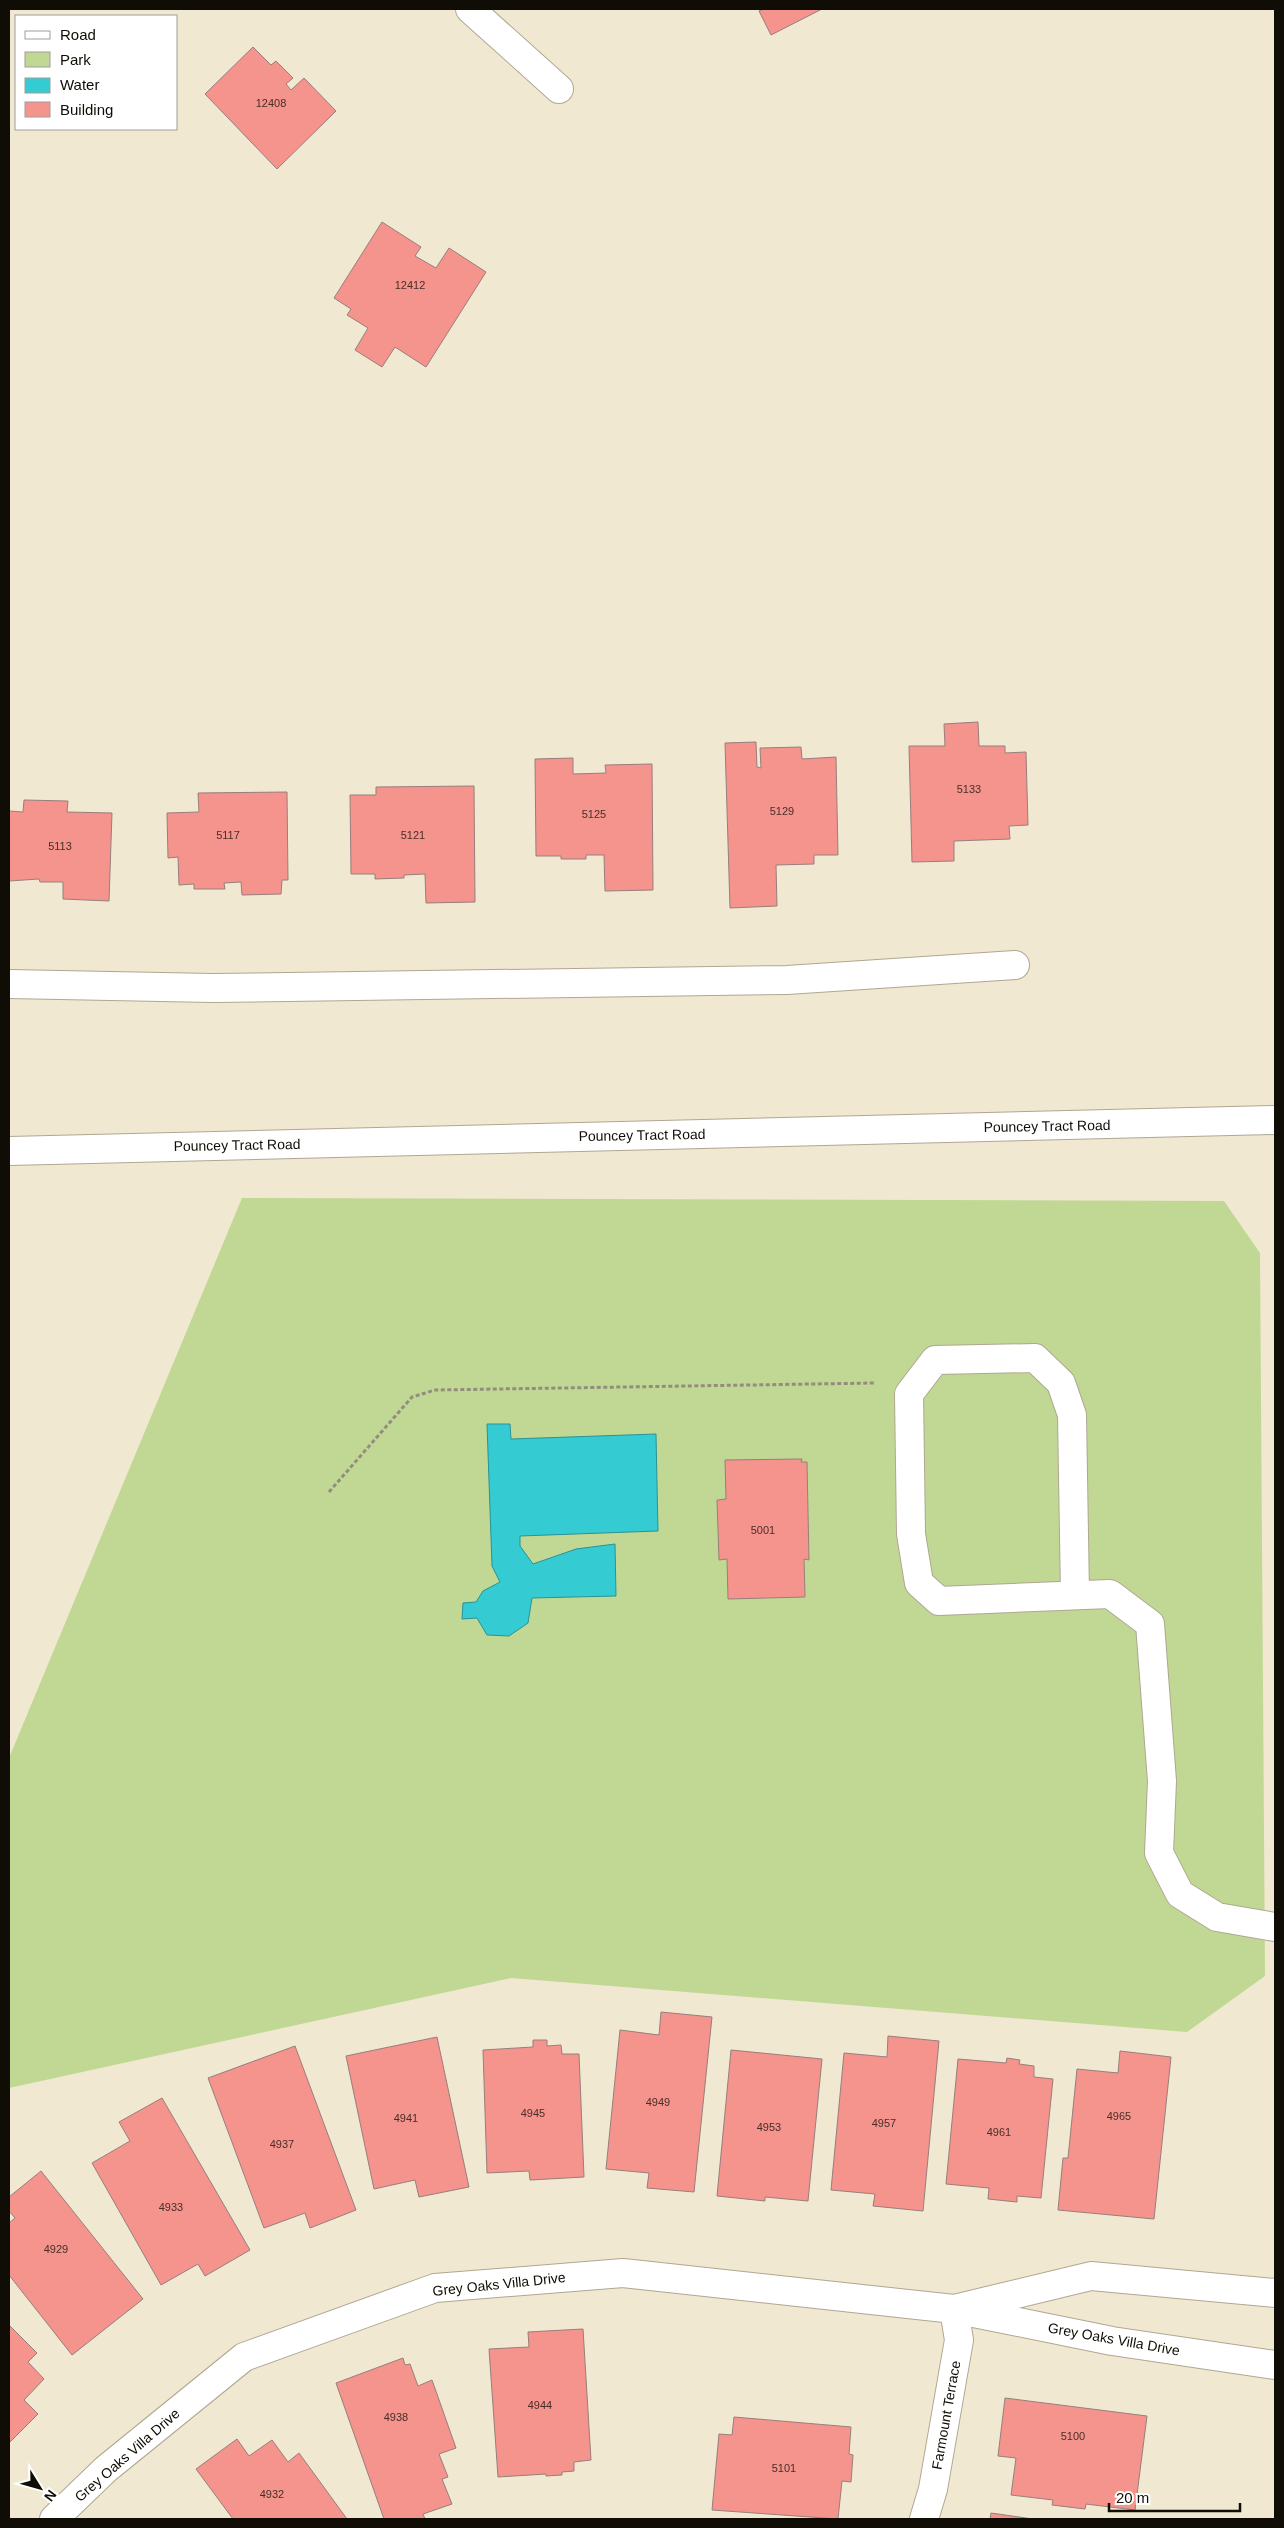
<svg xmlns="http://www.w3.org/2000/svg" width="1284" height="2528" viewBox="0 0 1284 2528" font-family="Arial,sans-serif">
  <style>
    .park { fill: #c1d894 }
    .water { fill: #35cbd2; stroke: #2a9295 }
    .building { fill: #f5938d; stroke: #987e7c }
    .lines { fill: none; stroke-linecap: round; stroke-linejoin: round }
    .minor-casing { stroke: #afa792; stroke-width: 30 }
    .major-casing { stroke: #afa792; stroke-width: 30 }
    .path { stroke: #938d7d; stroke-width: 3; stroke-dasharray: 4 2.5; stroke-linecap: butt }
    .minor { stroke: #fff; stroke-width: 28 }
    .major { stroke: #fff; stroke-width: 28 }
    .labels { text-anchor: middle; stroke-width: 4.5; stroke-linejoin: round; paint-order: stroke }
    .number-label { font-size: 11px; fill: #492e28 }
    .street-label { font-size: 14px; fill: #100d06; stroke: #fff }
  </style>
  <rect width="100%" height="100%" fill="#f0e8d1"/>
  <path class="park" d="M 242,1198 L 1224,1201 L 1260,1253 L 1265,1976 L 1187,2032 L 511,1978 L 9,2088 L 9,1758 Z"/>
  <path class="water" d="M 487,1424 L 510,1424 L 511,1439 L 656,1434 L 658,1531 L 520,1536 L 520,1546 L 533,1564 L 576,1549 L 615,1544 L 616,1596 L 532,1598 L 528,1623 L 509,1636 L 487,1635 L 477,1618 L 462,1619 L 463,1603 L 476,1602 L 483,1591 L 500,1582 L 492,1566 Z"/>
  <path class="building" d="M 764,9 L 822,9 L 771,35 L 759,11 Z
    M 253,47 L 271,65 L 276,61 L 293,78 L 286,84 L 291,90 L 304,78 L 336,111 L 277,169 L 205,94 Z
    M 382,222 L 421,247 L 415,256 L 436,268 L 449,248 L 486,272 L 426,367 L 395,347 L 382,367 L 355,350 L 368,328 L 347,315 L 351,309 L 334,298 Z
    M 978,722 L 979,746 L 1005,746 L 1005,753 L 1026,752 L 1028,825 L 1009,826 L 1010,839 L 954,841 L 954,861 L 912,862 L 909,746 L 945,746 L 944,724 Z
    M 756,742 L 757,767 L 761,768 L 760,748 L 801,747 L 802,759 L 836,757 L 838,855 L 814,855 L 814,864 L 776,865 L 777,906 L 730,908 L 725,743 Z
    M 573,758 L 573,774 L 606,773 L 605,765 L 652,764 L 653,890 L 605,891 L 604,855 L 586,855 L 586,859 L 561,859 L 561,856 L 536,856 L 535,759 Z
    M 474,786 L 475,902 L 426,903 L 425,874 L 404,875 L 404,878 L 375,879 L 375,874 L 351,874 L 350,795 L 376,795 L 376,787 Z
    M 287,792 L 288,880 L 282,880 L 281,894 L 242,895 L 241,882 L 224,883 L 225,889 L 194,889 L 194,884 L 179,885 L 178,857 L 168,858 L 167,813 L 199,812 L 198,793 Z
    M 24,800 L 68,801 L 67,812 L 112,813 L 109,901 L 63,899 L 63,882 L 40,882 L 39,879 L 9,881 L 9,811 L 23,812 Z
    M 802,1459 L 801,1462 L 807,1462 L 809,1560 L 804,1559 L 805,1597 L 728,1599 L 727,1559 L 719,1560 L 717,1500 L 726,1499 L 725,1460 Z
    M 661,2012 L 712,2017 L 694,2192 L 647,2188 L 649,2173 L 606,2169 L 620,2030 L 659,2035 Z
    M 888,2036 L 939,2041 L 923,2211 L 873,2206 L 875,2194 L 831,2190 L 844,2053 L 887,2057 Z
    M 437,2037 L 469,2187 L 419,2197 L 415,2180 L 374,2189 L 346,2056 Z
    M 533,2040 L 547,2040 L 547,2046 L 561,2045 L 562,2054 L 579,2054 L 584,2177 L 530,2180 L 529,2171 L 487,2173 L 483,2050 L 533,2047 Z
    M 295,2046 L 356,2210 L 310,2228 L 305,2213 L 264,2228 L 208,2078 Z
    M 731,2050 L 822,2059 L 808,2201 L 765,2197 L 765,2201 L 717,2196 Z
    M 1120,2051 L 1171,2057 L 1154,2219 L 1058,2210 L 1063,2158 L 1068,2158 L 1077,2069 L 1118,2073 Z
    M 1007,2058 L 1020,2060 L 1019,2064 L 1034,2066 L 1034,2077 L 1053,2079 L 1041,2198 L 1017,2196 L 1017,2202 L 988,2199 L 989,2188 L 946,2184 L 958,2059 L 1006,2063 Z
    M 162,2098 L 250,2250 L 205,2276 L 198,2264 L 161,2285 L 92,2163 L 130,2141 L 119,2122 Z
    M 41,2171 L 143,2299 L 72,2355 L 9,2275 L 9,2223 L 15,2218 L 9,2211 L 9,2197 Z
    M 9,2325 L 37,2353 L 28,2362 L 44,2379 L 24,2400 L 38,2414 L 9,2443 Z
    M 583,2329 L 591,2460 L 574,2462 L 574,2471 L 562,2472 L 562,2475 L 546,2476 L 546,2474 L 498,2477 L 489,2349 L 529,2347 L 528,2332 Z
    M 403,2358 L 405,2365 L 410,2364 L 418,2386 L 432,2380 L 456,2448 L 439,2454 L 448,2477 L 442,2479 L 452,2504 L 423,2514 L 425,2519 L 384,2519 L 336,2383 Z
    M 1005,2398 L 1147,2416 L 1135,2510 L 1086,2504 L 1085,2509 L 1052,2505 L 1053,2500 L 1011,2495 L 1016,2458 L 998,2456 Z
    M 734,2417 L 851,2427 L 849,2454 L 853,2455 L 851,2482 L 842,2481 L 838,2519 L 712,2510 L 719,2434 L 732,2435 Z
    M 237,2439 L 249,2456 L 272,2440 L 288,2462 L 299,2453 L 347,2519 L 233,2519 L 196,2469 Z
    M 991,2513 L 1033,2519 L 990,2519 Z"/>
  <g class="lines">
    <defs>
      <path id="minor" d="M 470,9 L 559,89
        M 9,984 L 212,988 L 787,980 L 1015,965
        M 1075,1595 L 1072,1415 L 1061,1383 L 1035,1358 L 935,1360 L 909,1394 L 911,1534 L 919,1583 L 939,1601 L 1110,1594 L 1150,1624 L 1162,1781 L 1159,1853 L 1180,1894 L 1217,1917 L 1275,1927
        M 1275,2293 L 1091,2276 L 954,2309 L 1112,2341 L 1275,2365
        M 54,2519 L 106,2469 L 244,2357 L 435,2288 L 623,2273 L 954,2309 L 959,2340 L 933,2489 L 924,2519"/>
      <path id="major" d="M 9,1151 L 1275,1120"/>
    </defs>
    <use href="#minor" class="minor-casing"/>
    <use href="#major" class="major-casing"/>
    <path class="path" d="M 329,1492 L 412,1397 L 435,1390 L 875,1383"/>
    <use href="#minor" class="minor"/>
    <use href="#major" class="major"/>
  </g>
  <g class="labels">
    <g class="number-label">
      <text x="271" y="107">12408</text>
      <text x="410" y="289">12412</text>
      <text x="969" y="793">5133</text>
      <text x="782" y="815">5129</text>
      <text x="594" y="818">5125</text>
      <text x="228" y="839">5117</text>
      <text x="413" y="839">5121</text>
      <text x="60" y="850">5113</text>
      <text x="763" y="1534">5001</text>
      <text x="658" y="2106">4949</text>
      <text x="533" y="2117">4945</text>
      <text x="1119" y="2120">4965</text>
      <text x="406" y="2122">4941</text>
      <text x="884" y="2127">4957</text>
      <text x="769" y="2131">4953</text>
      <text x="999" y="2136">4961</text>
      <text x="282" y="2148">4937</text>
      <text x="171" y="2211">4933</text>
      <text x="56" y="2253">4929</text>
      <text x="540" y="2409">4944</text>
      <text x="396" y="2421">4938</text>
      <text x="1073" y="2440">5100</text>
      <text x="784" y="2472">5101</text>
      <text x="272" y="2498">4932</text>
    </g>
    <g class="street-label">
      <text transform="translate(1047 1126) rotate(-1)" y="5">Pouncey Tract Road</text>
      <text transform="translate(642 1135) rotate(-1)" y="5">Pouncey Tract Road</text>
      <text transform="translate(237 1145) rotate(-1)" y="5">Pouncey Tract Road</text>
      <text transform="translate(499 2284) rotate(-6)" y="5">Grey Oaks Villa Drive</text>
      <text transform="translate(1114 2339) rotate(10)" y="5">Grey Oaks Villa Drive</text>
      <text transform="translate(946 2415) rotate(-80)" y="5">Farmount Terrace</text>
      <text transform="translate(127 2455) rotate(-41)" y="5">Grey Oaks Villa Drive</text>
    </g>
  </g>
  <rect width="1284" height="2528" fill="none" stroke="#100d06" stroke-width="20"/>
  <rect x="15" y="15" width="162" height="115" fill="#ffffff" stroke="#9f9e9b"/>
  <rect x="25" y="31" width="25" height="8" fill="#ffffff" stroke="#9f9e9b"/>
  <text x="60" y="40" font-size="15" fill="#100d06">Road</text>
  <rect x="25" y="52" width="25" height="15" fill="#c1d894" stroke="#9f9e9b"/>
  <text x="60" y="65" font-size="15" fill="#100d06">Park</text>
  <rect x="25" y="78" width="25" height="15" fill="#35cbd2" stroke="#9f9e9b"/>
  <text x="60" y="90" font-size="15" fill="#100d06">Water</text>
  <rect x="25" y="102" width="25" height="15" fill="#f5938d" stroke="#9f9e9b"/>
  <text x="60" y="115" font-size="15" fill="#100d06">Building</text>
  <g transform="translate(40 2488) rotate(127)" stroke="#ffffff" stroke-width="4" paint-order="stroke">
  <path d="M0-4L9 19L0 12L-9 19Z" fill="#100d06"/>
  <text y="-8" font-size="14" font-weight="bold" text-anchor="middle" fill="#100d06">N</text>
  </g>
  <path d="M1109 2503v8h131v-8" fill="none" stroke="#100d06" stroke-width="2.5"/>
  <text x="1116" y="2503" font-size="15" fill="#100d06" stroke="#ffffff" stroke-width="4" paint-order="stroke">20 m</text>
</svg>
